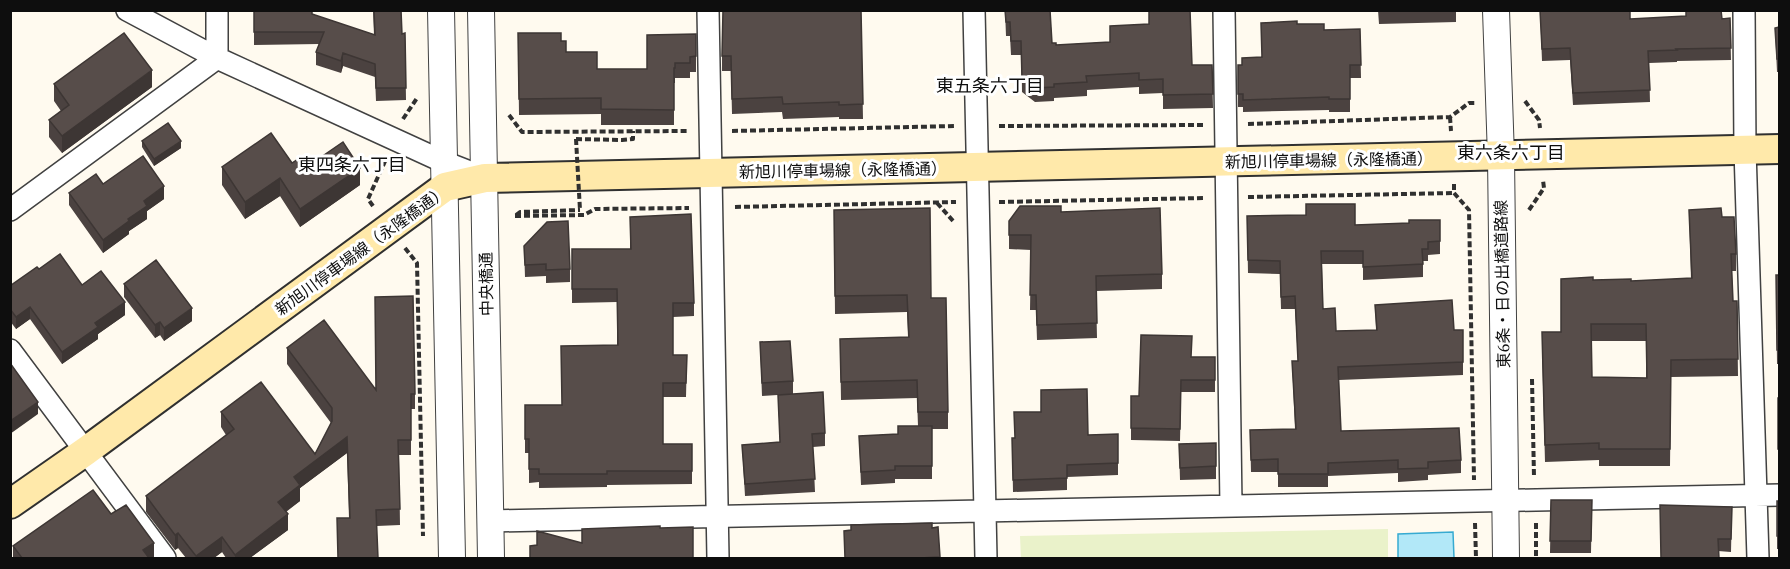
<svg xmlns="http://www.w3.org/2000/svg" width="1790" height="569" viewBox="0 0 1790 569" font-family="'PT Serif','Noto Sans JP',serif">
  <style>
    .pitch { fill: #eaf2ca }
    .water { fill: #b2e8f8; stroke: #37aad1; stroke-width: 1.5 }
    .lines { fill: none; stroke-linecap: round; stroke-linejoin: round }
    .minor-casing { stroke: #414141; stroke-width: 24 }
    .tertiary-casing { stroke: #414141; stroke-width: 28 }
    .secondary-casing { stroke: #303030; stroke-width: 32 }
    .path { stroke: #303030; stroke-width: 4; stroke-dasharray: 6 3; stroke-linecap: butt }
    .minor { stroke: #fff; stroke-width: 21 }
    .tertiary { stroke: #fff; stroke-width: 26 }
    .secondary { stroke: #ffe9aa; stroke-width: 28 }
    .path-bridge { stroke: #303030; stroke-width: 4; stroke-dasharray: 6 3; stroke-linecap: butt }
    .wall { fill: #4b4240; fill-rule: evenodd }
    .shaded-wall { fill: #3d3634 }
    .building { fill: #574d4a; stroke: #3d3634; stroke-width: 1.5; fill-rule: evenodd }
    .labels { text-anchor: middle; stroke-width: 6; stroke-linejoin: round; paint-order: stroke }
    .street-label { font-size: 16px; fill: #0e0e0e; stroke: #fff }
    .neighbourhood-label { font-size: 18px; fill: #0e0e0e; stroke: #fff }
  </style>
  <rect width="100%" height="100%" fill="#fffaef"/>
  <path class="pitch" d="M 1388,529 L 1388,558 L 1021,558 L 1020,536 Z"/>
  <path class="water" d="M 1453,532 L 1454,558 L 1398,558 L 1398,534 Z"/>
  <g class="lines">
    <defs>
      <path id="minor" d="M 127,10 L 217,58 L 444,162 L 485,178
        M 708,10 L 718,558
        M 974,10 L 986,558
        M 1224,10 L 1231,506
        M 1744,10 L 1745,150 L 1758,558
        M 10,210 L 217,58 L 217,10
        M 10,350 L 165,558
        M 490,521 L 1780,495"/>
      <path id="tertiary" d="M 441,10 L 452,558
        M 481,10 L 491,558
        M 1496,10 L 1501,157 L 1506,558"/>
      <path id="secondary" d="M 10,504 L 86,451 L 445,187 L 485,178 L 1780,149"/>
    </defs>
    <use href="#minor" class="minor-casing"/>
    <use href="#tertiary" class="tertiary-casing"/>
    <use href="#secondary" class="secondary-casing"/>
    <path class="path" d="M 1525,101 L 1539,120 L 1540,128
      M 509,115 L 522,132 L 688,131
      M 1450,117 L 1451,131
      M 403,119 L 417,98
      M 1248,124 L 1450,117 L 1469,103 L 1475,103
      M 999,126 L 1204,125
      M 732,131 L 955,126
      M 576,139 L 622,140 L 633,139 L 633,131
      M 1454,184 L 1454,193 L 1469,210 L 1474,480
      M 1248,197 L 1454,193
      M 999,202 L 1205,198
      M 937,203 L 954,222
      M 373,206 L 368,199 L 386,159
      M 735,207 L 956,202
      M 1529,210 L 1544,188 L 1543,180
      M 516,215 L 520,212 L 580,210
      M 515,216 L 584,215 L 595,209 L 689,208
      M 405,248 L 417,263 L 423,536
      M 1532,379 L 1534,477
      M 1475,523 L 1476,558
      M 1536,523 L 1536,558"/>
    <use href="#minor" class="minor"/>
    <use href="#tertiary" class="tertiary"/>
    <use href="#secondary" class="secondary"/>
    <path class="path-bridge" d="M 576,139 L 580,210"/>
  </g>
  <path class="wall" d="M 254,10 L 312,14 L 374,35 L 373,10 L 401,10 L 402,34 L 405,33 L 406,100 L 376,101 L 375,77 L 343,66 L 341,73 L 316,65 L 316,52 L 319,44 L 254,45 Z
    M 861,10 L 863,119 L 839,119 L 839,117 L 783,119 L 782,112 L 732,114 L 731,71 L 722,71 L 722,56 Z
    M 1005,10 L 1059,10 L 1050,11 L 1052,43 L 1056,45 L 1110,42 L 1110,26 L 1192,65 L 1212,65 L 1213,108 L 1163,109 L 1163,93 L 1139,94 L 1139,87 L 1087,90 L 1087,96 L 1054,98 L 1054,101 L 1035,102 L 1022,92 L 1021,55 L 1011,55 L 1010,36 L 1006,36 Z
    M 1378,10 L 1456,10 L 1456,22 L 1379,24 Z
    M 1540,10 L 1630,19 L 1730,18 L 1731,60 L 1677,61 L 1677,62 L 1649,63 L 1650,102 L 1573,105 L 1570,60 L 1542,61 Z
    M 1297,24 L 1324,30 L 1360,29 L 1361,78 L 1350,78 L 1350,112 L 1329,112 L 1329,110 L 1243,112 L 1243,107 L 1238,107 L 1238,65 L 1242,65 L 1261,57 Z
    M 1779,27 L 1779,72 L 1777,72 L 1775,28 Z
    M 518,33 L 561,41 L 566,52 L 597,69 L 647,69 L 696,34 L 696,72 L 690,72 L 690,78 L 675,78 L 675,83 L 674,83 L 674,125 L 601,125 L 601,114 L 519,115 Z
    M 54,84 L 152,87 L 62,153 L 49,137 L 49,120 L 61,111 L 54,101 Z
    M 142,141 L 181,148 L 154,166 L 142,147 Z
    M 292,163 L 308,166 L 360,185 L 300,227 L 280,196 L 245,219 L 222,185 L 222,167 Z
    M 103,184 L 164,199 L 147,211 L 147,219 L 129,231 L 129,234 L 103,253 L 69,205 L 69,193 Z
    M 834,210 L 931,298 L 948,412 L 948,429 L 932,429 L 932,479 L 895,479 L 895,483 L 861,485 L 859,436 L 898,434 L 918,426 L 917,398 L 841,400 L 840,339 L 908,337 L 907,312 L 835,314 Z
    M 1689,210 L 1722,217 L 1736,254 L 1736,271 L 1732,271 L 1733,301 L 1737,301 L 1738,376 L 1671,377 L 1670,466 L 1599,466 L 1599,460 L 1545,462 L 1542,349 L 1561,332 L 1593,280 L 1631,281 L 1691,279 ZM 1591,341 L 1646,341 L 1646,378 L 1592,377 Z
    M 1061,212 L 1162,274 L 1162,289 L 1096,291 L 1097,338 L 1037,340 L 1036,310 L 1030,310 L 1031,250 L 1009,249 L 1009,221 Z
    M 1247,216 L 1355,225 L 1409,223 L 1440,220 L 1440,254 L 1428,255 L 1428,261 L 1423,261 L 1423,277 L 1363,280 L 1363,264 L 1322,264 L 1323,309 L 1336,331 L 1376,330 L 1375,305 L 1454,330 L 1463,362 L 1463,375 L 1339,380 L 1341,431 L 1461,460 L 1461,473 L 1428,475 L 1428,480 L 1398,482 L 1398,473 L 1328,476 L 1328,487 L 1278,487 L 1278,472 L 1251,472 L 1250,430 L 1295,429 L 1292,361 L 1298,361 L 1295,309 L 1281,309 L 1280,274 L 1248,273 Z
    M 630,217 L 694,303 L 694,316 L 673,317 L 673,355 L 687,355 L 686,397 L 663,397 L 663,444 L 692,444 L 692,484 L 607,485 L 607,487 L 539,488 L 539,482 L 529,483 L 529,453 L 525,453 L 525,405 L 562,405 L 617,345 L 617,302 L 572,303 L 572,249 L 630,249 Z
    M 524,246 L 570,269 L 570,282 L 546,283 L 546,276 L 525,277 Z
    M 39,269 L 82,285 L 125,315 L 98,334 L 98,339 L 62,364 L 30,319 L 16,329 L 10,321 L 10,286 Z
    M 1776,275 L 1779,275 L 1779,364 L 1777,364 Z
    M 124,284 L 192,321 L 164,341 L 160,335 L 155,338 L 124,297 Z
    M 760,342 L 793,381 L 793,394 L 762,396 Z
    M 287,348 L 376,390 L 415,394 L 415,409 L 411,409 L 411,455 L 399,455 L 400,525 L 377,526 L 349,518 L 347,453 L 300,488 L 300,501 L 286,512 L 288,530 L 250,558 L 226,558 L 222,552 L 214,558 L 186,558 L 178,548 L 175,550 L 146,512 L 146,496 L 226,435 L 221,427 L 221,412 L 315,454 L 331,423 L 287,364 Z
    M 1191,357 L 1215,357 L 1215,392 L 1181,392 L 1180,441 L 1131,440 L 1131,396 L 1139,396 Z
    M 778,395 L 825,433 L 825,446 L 813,447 L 815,492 L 745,496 L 742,445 L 780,442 Z
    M 1778,398 L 1779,398 L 1779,463 L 1778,463 Z
    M 1088,435 L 1118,463 L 1118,475 L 1067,477 L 1067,490 L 1013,492 L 1012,438 Z
    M 1216,443 L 1216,479 L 1180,480 L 1179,444 Z
    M 1551,500 L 1592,500 L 1591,553 L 1550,553 Z
    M 1777,501 L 1779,501 L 1779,549 L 1777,549 Z
    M 1732,507 L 1731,552 L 1718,551 L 1661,558 Z
    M 111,514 L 154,558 L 13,558 L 13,546 Z
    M 938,527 L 940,558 L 844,558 L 932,528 Z"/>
  <path class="shaded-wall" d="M 343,53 L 343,66 L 341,73 L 341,61 Z
    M 152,70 L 152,87 L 62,153 L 62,136 Z
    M 181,141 L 181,148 L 154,166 L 154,159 Z
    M 360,168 L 360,185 L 300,227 L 300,209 Z
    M 280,178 L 280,196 L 245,219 L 245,202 Z
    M 164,186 L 164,199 L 147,211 L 147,219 L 129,231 L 129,234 L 103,253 L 103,240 L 128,219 L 144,201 Z
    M 125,302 L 125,315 L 98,334 L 98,339 L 62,364 L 62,352 L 95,323 Z
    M 30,307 L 30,319 L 16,329 L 16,317 Z
    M 192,308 L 192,321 L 164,341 L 164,328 Z
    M 160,322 L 160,335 L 155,338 L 155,325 Z
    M 38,402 L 38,414 L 10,434 L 10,421 Z
    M 347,437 L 347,453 L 300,488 L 300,501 L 278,517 L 278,502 L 294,477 Z
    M 288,514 L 288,530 L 250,558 L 235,558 L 235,555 Z
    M 178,533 L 178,548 L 175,550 L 175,535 Z
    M 222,537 L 222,552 L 214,558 L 196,558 L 196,556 Z
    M 154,543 L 154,558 L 143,558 L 143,550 Z"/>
  <path class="building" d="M 254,10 L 312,10 L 312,14 L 375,35 L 374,10 L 401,10 L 402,34 L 405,33 L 406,88 L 376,88 L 375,64 L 343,53 L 341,61 L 316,52 L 324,32 L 254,32 Z
    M 723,10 L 861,10 L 863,104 L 839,105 L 839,102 L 783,104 L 782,97 L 732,99 L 731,56 L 722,56 Z
    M 1005,10 L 1050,10 L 1052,43 L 1056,43 L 1056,45 L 1110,42 L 1110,26 L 1149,24 L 1149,10 L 1190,10 L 1192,65 L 1212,65 L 1213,94 L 1163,95 L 1163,79 L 1139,80 L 1139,73 L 1086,76 L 1087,82 L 1054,84 L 1054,87 L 1035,88 L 1022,78 L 1021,41 L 1011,41 L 1010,22 L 1006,22 Z
    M 1540,10 L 1630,10 L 1630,19 L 1686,16 L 1686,10 L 1721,10 L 1722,19 L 1730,18 L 1731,48 L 1676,49 L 1677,50 L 1648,51 L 1650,90 L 1573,93 L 1570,48 L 1542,49 Z
    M 1297,21 L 1297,24 L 1324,24 L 1324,30 L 1360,29 L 1361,65 L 1350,65 L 1350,99 L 1329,99 L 1329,97 L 1243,100 L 1243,94 L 1238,94 L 1238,65 L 1242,65 L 1242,58 L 1262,57 L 1261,23 Z
    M 1779,27 L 1779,59 L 1777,59 L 1775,28 Z
    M 124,33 L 152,70 L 62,136 L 49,120 L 69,105 L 54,84 Z
    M 518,33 L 561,33 L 561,41 L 566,41 L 566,52 L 597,52 L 597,69 L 647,69 L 647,35 L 696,34 L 696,56 L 690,57 L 690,63 L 675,63 L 675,68 L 674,68 L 674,110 L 601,109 L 601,98 L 519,99 Z
    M 168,123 L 181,141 L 154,159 L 142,141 Z
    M 271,133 L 292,163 L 301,157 L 308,166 L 343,142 L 360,168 L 300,209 L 280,178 L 245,202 L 222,167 Z
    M 143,156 L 164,186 L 144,201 L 147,206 L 128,219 L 129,221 L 103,240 L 69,193 L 96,174 L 103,184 Z
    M 1306,204 L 1355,204 L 1355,225 L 1409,223 L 1409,220 L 1440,220 L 1440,241 L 1428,242 L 1428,249 L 1422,249 L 1423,264 L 1363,267 L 1363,251 L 1321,251 L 1323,309 L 1335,308 L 1336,331 L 1377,330 L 1375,305 L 1452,300 L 1454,330 L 1463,330 L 1463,362 L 1338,367 L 1341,431 L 1459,428 L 1461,460 L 1428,462 L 1428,468 L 1398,469 L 1398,460 L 1328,463 L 1328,474 L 1278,474 L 1278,459 L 1251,460 L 1250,430 L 1296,429 L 1292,361 L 1298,361 L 1295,296 L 1281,297 L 1280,261 L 1248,260 L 1247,216 L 1306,215 Z
    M 1020,206 L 1061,206 L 1061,212 L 1160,208 L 1162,274 L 1096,276 L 1097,323 L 1037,325 L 1036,295 L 1030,295 L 1031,235 L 1009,235 L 1009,221 Z
    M 930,208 L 931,298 L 946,298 L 948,412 L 918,412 L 917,380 L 841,382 L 840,339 L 909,337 L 907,295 L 835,296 L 834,210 Z
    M 1721,208 L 1722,217 L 1734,217 L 1736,254 L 1731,254 L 1733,301 L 1737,301 L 1738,359 L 1671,360 L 1670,449 L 1599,449 L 1599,443 L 1545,445 L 1542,332 L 1561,332 L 1561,279 L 1593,277 L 1593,280 L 1631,279 L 1631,281 L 1692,278 L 1689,210 ZM 1591,324 L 1646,324 L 1647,378 L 1592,377 Z
    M 691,214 L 694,303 L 673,303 L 673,355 L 687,355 L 686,383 L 663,383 L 663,444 L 692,444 L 692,471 L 607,471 L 607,474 L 539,474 L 539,469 L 529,469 L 529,439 L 525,439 L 525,405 L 562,405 L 561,346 L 618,345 L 617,289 L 572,289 L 572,249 L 631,249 L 630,217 Z
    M 568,221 L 570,269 L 546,270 L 546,264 L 525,265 L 524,246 L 547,222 Z
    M 60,254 L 82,285 L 101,271 L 125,302 L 95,323 L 98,327 L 62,352 L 30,307 L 16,317 L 10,309 L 10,286 L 37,267 L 39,269 Z
    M 156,260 L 192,308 L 164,328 L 160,322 L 155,325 L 124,284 Z
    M 1776,275 L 1779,275 L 1779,350 L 1777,350 Z
    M 413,296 L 415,394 L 411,394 L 411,440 L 398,440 L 400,509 L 376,510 L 378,558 L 338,558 L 337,518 L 350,518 L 347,437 L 294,477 L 300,485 L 278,502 L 288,514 L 235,555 L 222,537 L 196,556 L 178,533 L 175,535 L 146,496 L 234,429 L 221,412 L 261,382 L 315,454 L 332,421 L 332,408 L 287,348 L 324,320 L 376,390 L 375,297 Z
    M 1141,335 L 1192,336 L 1191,357 L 1215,357 L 1215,380 L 1181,380 L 1180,429 L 1131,428 L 1131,396 L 1139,396 Z
    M 790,341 L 793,381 L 762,383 L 760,342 Z
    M 10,363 L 38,402 L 10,421 Z
    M 1087,389 L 1088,435 L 1118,434 L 1118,463 L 1067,465 L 1067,478 L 1013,480 L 1012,438 L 1015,438 L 1014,412 L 1041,412 L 1041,390 Z
    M 823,392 L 825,433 L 812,434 L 815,479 L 745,484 L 742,445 L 780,442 L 778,395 Z
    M 1778,398 L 1779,398 L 1779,449 L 1778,449 Z
    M 898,426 L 932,426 L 932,466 L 895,466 L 895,470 L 861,472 L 859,436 L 898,434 Z
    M 1216,443 L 1216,466 L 1180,468 L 1179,444 Z
    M 93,490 L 111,514 L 126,505 L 154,543 L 143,550 L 149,558 L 22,558 L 13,546 Z
    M 1551,500 L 1592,500 L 1591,541 L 1550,541 Z
    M 1777,501 L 1779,501 L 1779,536 L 1777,536 Z
    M 1660,505 L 1732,507 L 1731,539 L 1718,539 L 1719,558 L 1661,558 Z
    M 932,523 L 932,528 L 938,527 L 940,557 L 919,558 L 845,558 L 844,531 L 851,530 L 851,525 Z
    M 660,526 L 660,528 L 693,527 L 693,558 L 530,558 L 530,546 L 537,545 L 537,531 L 582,543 L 582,529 Z"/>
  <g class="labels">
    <g class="street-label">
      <text transform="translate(1329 160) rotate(-1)" y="6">新旭川停車場線（永隆橋通）</text>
      <text transform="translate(843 170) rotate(-1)" y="6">新旭川停車場線（永隆橋通）</text>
      <text transform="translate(361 250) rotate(-36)" y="6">新旭川停車場線（永隆橋通）</text>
      <text transform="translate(486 284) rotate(-91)" y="6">中央橋通</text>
      <text transform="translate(1502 284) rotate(-91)" y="6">東6条・日の出橋道路線</text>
    </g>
    <g class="neighbourhood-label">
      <text x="990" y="92">東五条六丁目</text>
      <text x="1511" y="159">東六条六丁目</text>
      <text x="352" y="171">東四条六丁目</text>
    </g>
  </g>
  <rect width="1790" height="569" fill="none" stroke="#0e0e0e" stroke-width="24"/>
</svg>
